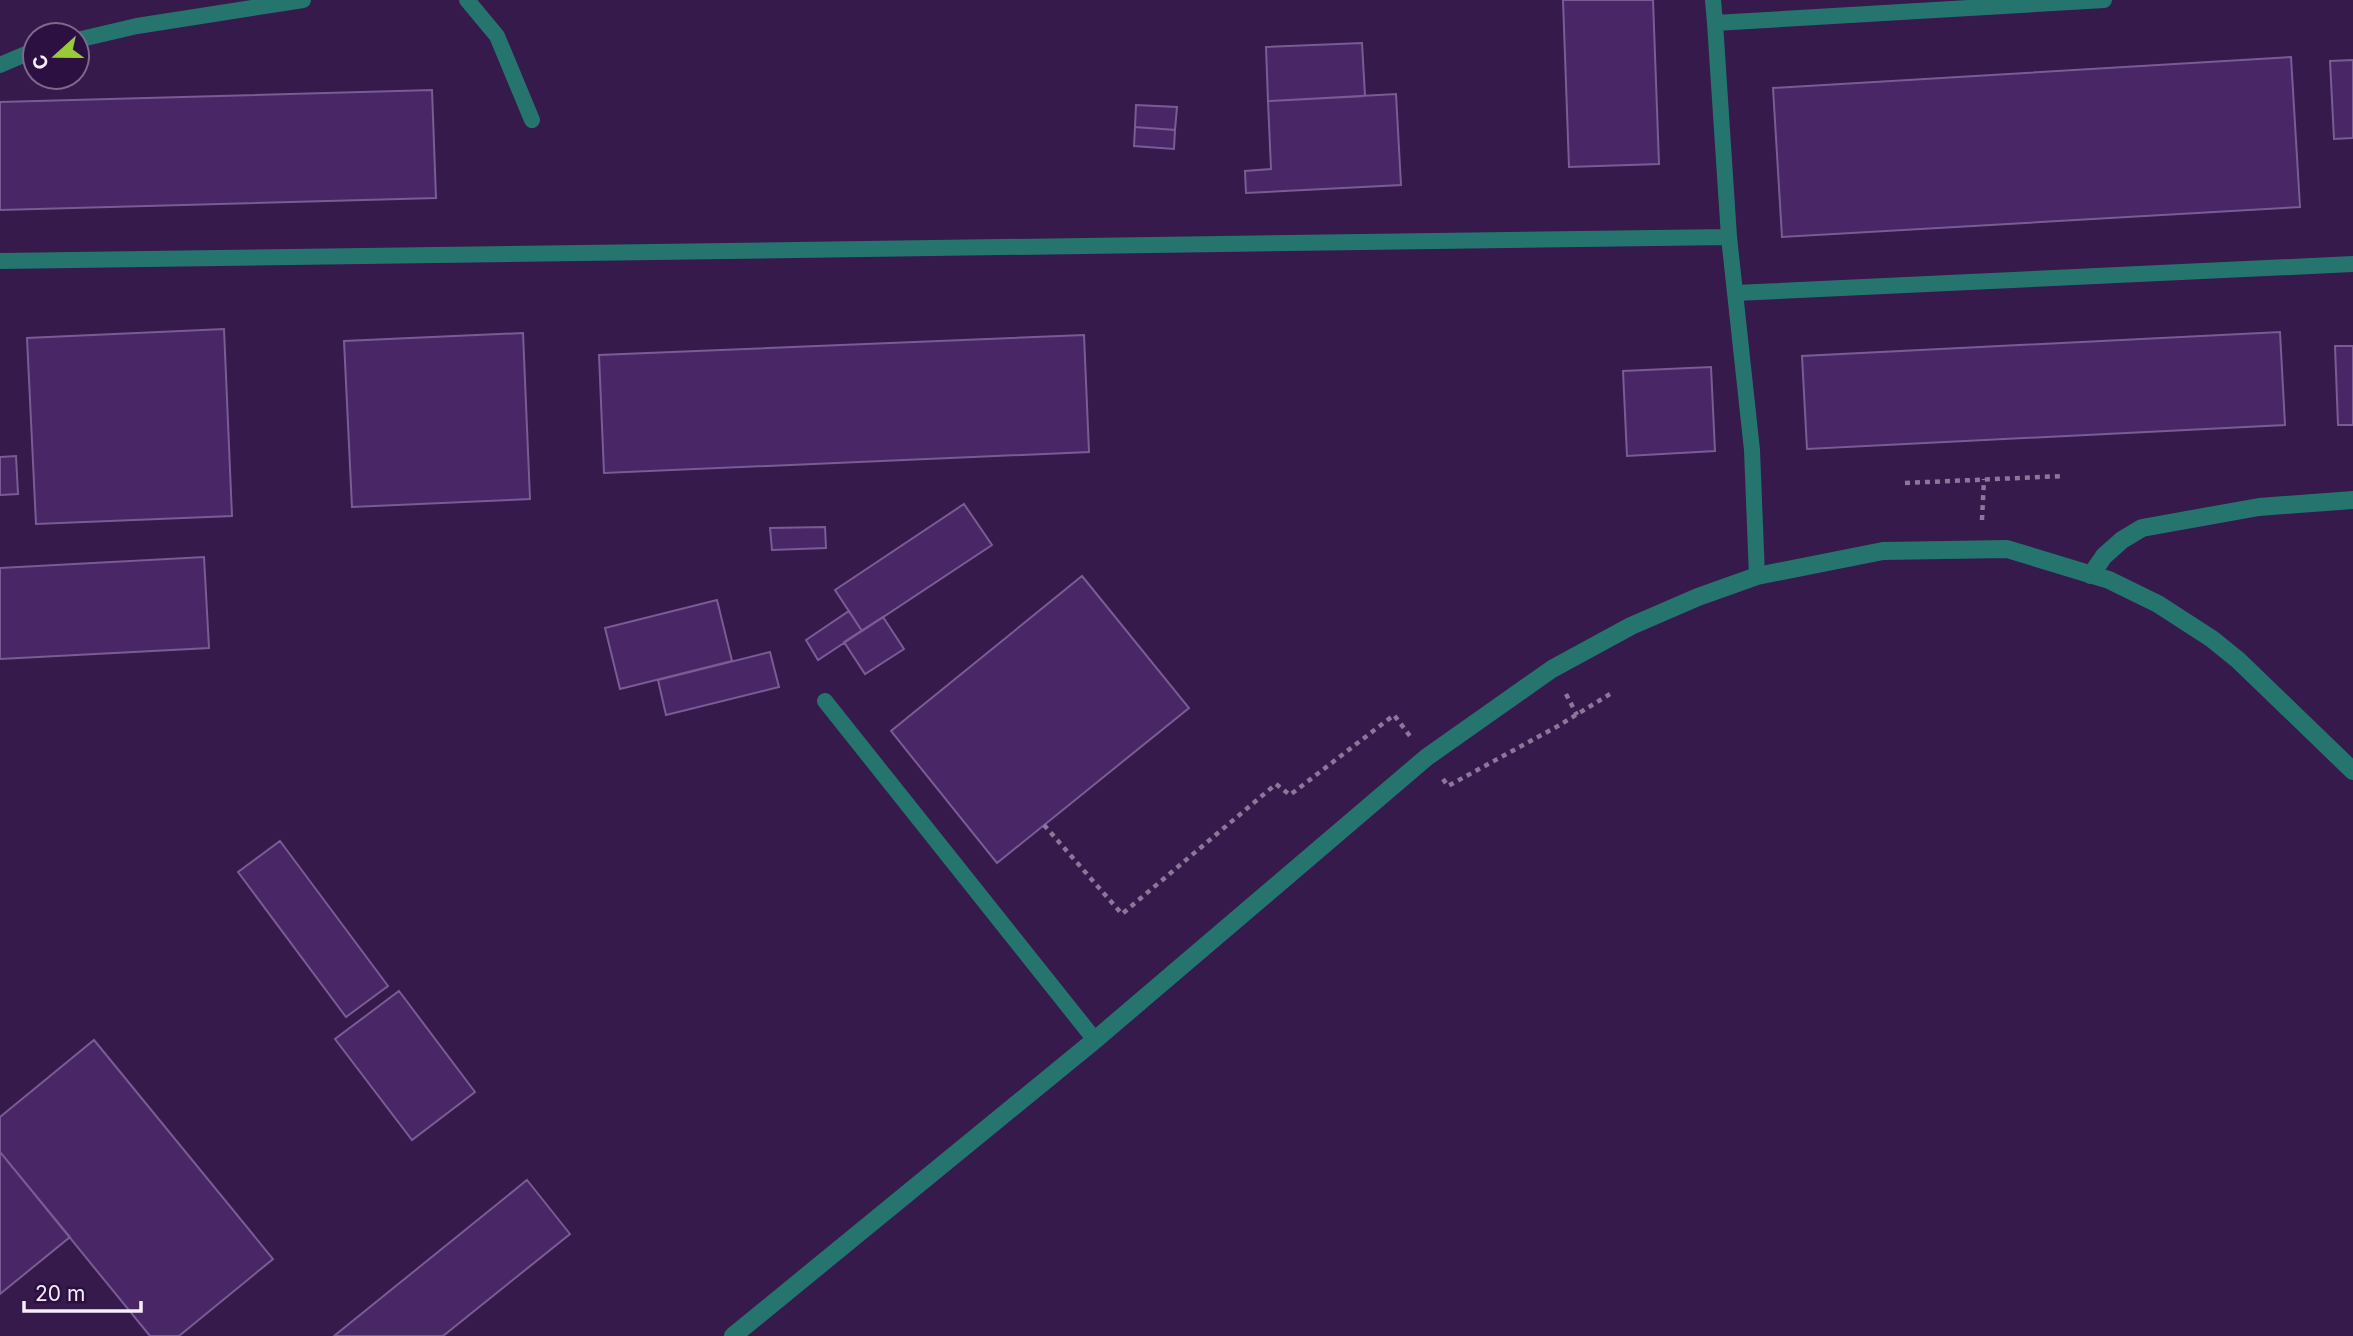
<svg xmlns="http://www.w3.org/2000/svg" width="2353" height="1336" viewBox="0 0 2353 1336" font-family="Inter,sans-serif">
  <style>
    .building { fill: #492665; stroke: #795c94; stroke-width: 2 }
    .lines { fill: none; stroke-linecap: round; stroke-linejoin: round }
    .path { stroke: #8a7799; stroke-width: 4.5; stroke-dasharray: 5 5; stroke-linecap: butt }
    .service { stroke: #25756e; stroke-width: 16 }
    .minor { stroke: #25756e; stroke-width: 18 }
    .tertiary { stroke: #25756e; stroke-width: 18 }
  </style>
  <rect width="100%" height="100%" fill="#361a4c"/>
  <path class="building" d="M 1563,0 L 1653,0 L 1659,164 L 1569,167 Z
    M 1362,43 L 1365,96 L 1268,101 L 1266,47 Z
    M 2291,57 L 2300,207 L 1782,237 L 1773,88 Z
    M 2353,60 L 2353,138 L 2334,139 L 2330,61 Z
    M 432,90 L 436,198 L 0,210 L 0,102 Z
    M 1396,94 L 1401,185 L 1246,193 L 1245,171 L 1271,169 L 1268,101 Z
    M 1136,105 L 1177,107 L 1175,130 L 1135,127 Z
    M 1135,127 L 1175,130 L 1174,149 L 1134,146 Z
    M 224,329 L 232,516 L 36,524 L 27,338 Z
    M 2280,332 L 2285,425 L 1807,449 L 1802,356 Z
    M 523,333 L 530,499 L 352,507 L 344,341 Z
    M 1084,335 L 1089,452 L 604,473 L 599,355 Z
    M 2335,346 L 2353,346 L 2353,425 L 2338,425 Z
    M 1711,367 L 1715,451 L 1627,456 L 1623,371 Z
    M 16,456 L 18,494 L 0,495 L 0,457 Z
    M 964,504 L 992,545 L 862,631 L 835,590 Z
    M 825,527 L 826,548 L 772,550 L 770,528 Z
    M 204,557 L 209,648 L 0,659 L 0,568 Z
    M 1082,576 L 1189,708 L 997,863 L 891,731 Z
    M 717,600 L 732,661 L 620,689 L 605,628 Z
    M 849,611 L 862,631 L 818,660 L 806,640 Z
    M 883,617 L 904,649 L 865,674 L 844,642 Z
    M 770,652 L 779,687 L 666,715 L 658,680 Z
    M 280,841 L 388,986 L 346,1017 L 238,872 Z
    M 399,991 L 475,1092 L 412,1140 L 335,1039 Z
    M 94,1040 L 273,1259 L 179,1336 L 150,1336 L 0,1152 L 0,1117 Z
    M 0,1152 L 70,1237 L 0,1294 Z
    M 527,1180 L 570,1234 L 443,1336 L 334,1336 Z"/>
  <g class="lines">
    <path class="path" d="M 1905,483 L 2064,476
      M 1982,520 L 1984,479
      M 1566,694 L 1577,715
      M 1443,779 L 1448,786 L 1558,726 L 1610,694
      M 1044,825 L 1122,914 L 1276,784 L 1290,795 L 1394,715 L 1410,736"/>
    <path class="service" d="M 467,0 L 497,36 L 532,120
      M 1713,0 L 1715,23
      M 77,40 L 137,26 L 303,0
      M 0,65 L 35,50
      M 1729,237 L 1752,450 L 1757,576
      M 0,261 L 1729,237 L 1715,23 L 2104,0
      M 1735,293 L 2353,264
      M 825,701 L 1095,1040"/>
    <path class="minor" d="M 2091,575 L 2104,556 L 2122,540 L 2142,528 L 2259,507 L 2353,500"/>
    <path class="tertiary" d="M 733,1336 L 1095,1040 L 1427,757 L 1552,669 L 1631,626 L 1698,597 L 1757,576 L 1883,551 L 2007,549 L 2109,580 L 2158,604 L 2212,639 L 2238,660 L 2353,771"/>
  </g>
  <g transform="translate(56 56) rotate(249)"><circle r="33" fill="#2c1041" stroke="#7c698c" stroke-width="2"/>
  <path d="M0-5L12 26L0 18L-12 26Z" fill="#97cc38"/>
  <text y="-10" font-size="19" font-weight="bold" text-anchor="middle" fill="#f5effc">С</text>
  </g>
  <path d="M24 1301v10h117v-10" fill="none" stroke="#f5effc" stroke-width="3.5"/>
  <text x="35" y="1301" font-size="21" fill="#f5effc" stroke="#2c1041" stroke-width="5" paint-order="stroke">20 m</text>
</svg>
